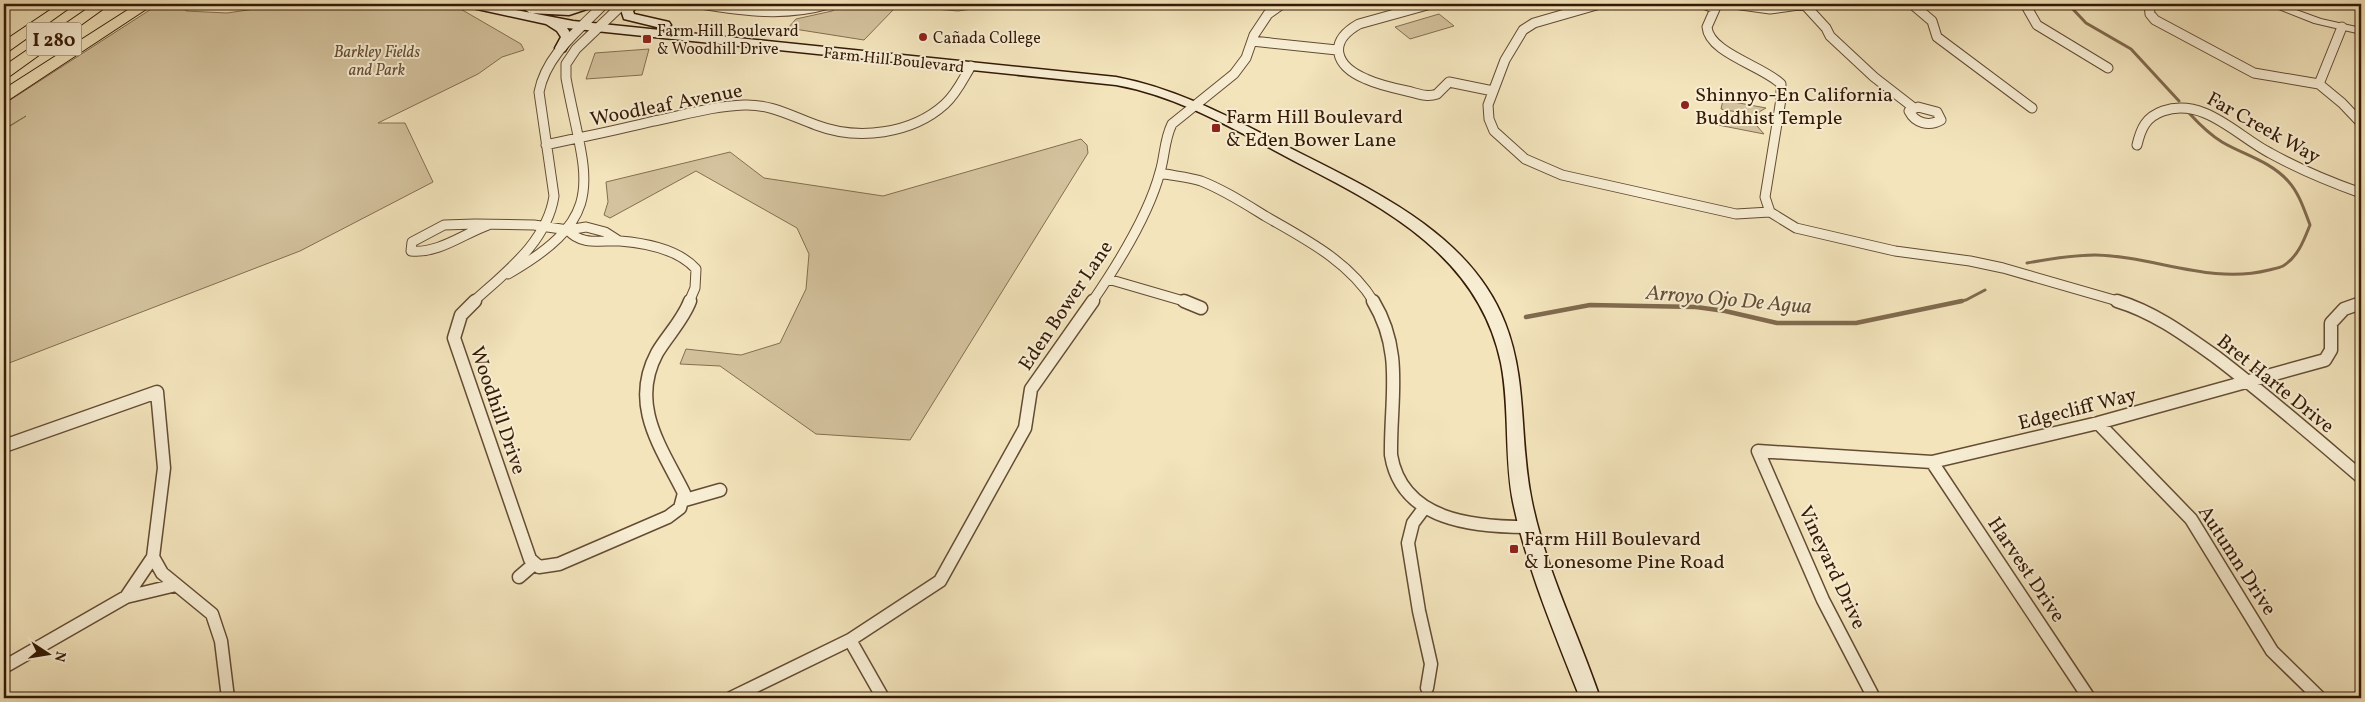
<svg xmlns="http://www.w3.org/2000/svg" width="2365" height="702" viewBox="0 0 2365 702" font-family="Vollkorn,serif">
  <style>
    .green { fill: #d3c29d; stroke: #846e51 }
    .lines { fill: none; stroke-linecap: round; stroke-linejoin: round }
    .stream-far1 { stroke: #806a4e; stroke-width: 3 }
    .stream { stroke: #806a4e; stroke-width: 4.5 }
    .minor-far1-casing { stroke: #644c33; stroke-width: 11 }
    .minor-casing { stroke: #644c33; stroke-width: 15 }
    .tertiary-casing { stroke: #644c33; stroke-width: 2 }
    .secondary-casing { stroke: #351a05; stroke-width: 3 }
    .motorway-casing { stroke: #351a05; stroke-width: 2 }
    .minor-far1 { stroke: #f7edd3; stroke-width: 9 }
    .minor { stroke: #f7edd3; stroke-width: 12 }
    .tertiary { fill: #f7edd3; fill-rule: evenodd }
    .secondary { fill: #f7edd3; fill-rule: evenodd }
    .motorway { fill: #f3e4bc; fill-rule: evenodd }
    .poi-dot { fill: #8f2418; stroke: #f7edd3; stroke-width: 2 }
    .labels { text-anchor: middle; stroke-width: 4; stroke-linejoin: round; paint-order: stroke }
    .far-poi-label { font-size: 16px; fill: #351a05; stroke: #f7edd3; text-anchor: start }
    .far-park-label { font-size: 16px; font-style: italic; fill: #644c33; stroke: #f7edd3 }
    .far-street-label { font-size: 16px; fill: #351a05; stroke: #f7edd3 }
    .shield { fill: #f7edd3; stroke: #6f5943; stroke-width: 1 }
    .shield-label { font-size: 19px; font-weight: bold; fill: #351a05 }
    .poi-label { font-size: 20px; fill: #351a05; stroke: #f7edd3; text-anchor: start }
    .street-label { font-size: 20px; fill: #351a05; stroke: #f7edd3 }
    .water-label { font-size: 21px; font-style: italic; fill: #674f35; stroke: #f7edd3 }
  </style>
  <rect width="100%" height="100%" fill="#f3e4bc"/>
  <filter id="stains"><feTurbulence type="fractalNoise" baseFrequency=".004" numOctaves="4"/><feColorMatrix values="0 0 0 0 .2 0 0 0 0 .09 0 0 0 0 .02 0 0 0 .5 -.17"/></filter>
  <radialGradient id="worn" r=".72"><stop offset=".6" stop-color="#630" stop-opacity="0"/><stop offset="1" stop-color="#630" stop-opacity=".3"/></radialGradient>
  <path class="green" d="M 159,4 L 183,4 L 186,11 L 227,13 L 289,4 L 452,4 L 521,44 L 524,50 L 502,57 L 478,74 L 378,123 L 405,123 L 433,182 L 300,251 L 4,365 L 4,130 L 26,116 L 4,129 L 4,104 Z
    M 845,4 L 1067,4 L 1040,7 L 985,7 L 958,11 L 889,5 L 894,9 L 864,40 L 788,28 L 796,19 L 832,11 Z
    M 1439,14 L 1454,26 L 1410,39 L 1395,27 Z
    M 649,49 L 642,75 L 586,79 L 595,53 Z
    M 1723,100 L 1766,108 L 1759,112 L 1758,116 L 1721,109 Z
    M 1720,114 L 1756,121 L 1757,126 L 1764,134 L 1718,125 Z
    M 1081,139 L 1087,145 L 1088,153 L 910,440 L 816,434 L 720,366 L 680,364 L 686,349 L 741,355 L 780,343 L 806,289 L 809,254 L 797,228 L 696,171 L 610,218 L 604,215 L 608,202 L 606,182 L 730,152 L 764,178 L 883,196 Z"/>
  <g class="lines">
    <path class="stream-far1" d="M 2068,4 L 2086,23 L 2131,49 L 2179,101
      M 2027,263 C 2049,259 2072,255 2095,255 C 2154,256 2210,285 2269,270 C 2273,269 2279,268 2283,266 C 2298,257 2304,240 2310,225 C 2304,209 2299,193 2288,181 C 2270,161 2244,155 2222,142 C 2209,134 2200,125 2190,114
      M 1956,302 L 1966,300 L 1985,290"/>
    <path class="stream" d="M 1526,317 L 1590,305 L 1696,307 L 1725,311 L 1777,323 L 1856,323 L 1962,301"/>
    <defs>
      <path id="minor-far1" d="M 700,4 C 744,11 785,17 829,4
        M 1431,4 L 1359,24 C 1327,42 1335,66 1366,79 C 1379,85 1393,88 1407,91 C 1417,93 1426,98 1437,94 L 1449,82 L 1493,91
        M 1600,4 L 1534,23 L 1523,30 L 1505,60 L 1488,105 L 1489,119 L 1494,131 L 1525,159 L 1562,175 L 1736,214 L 1770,212
        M 1704,4 L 1715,9 L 1707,27 C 1709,53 1763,66 1781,84 L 1781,99 L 1765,197 L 1770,212 L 1796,228 L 1895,251 L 1970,261 L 2003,268 L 2121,302
        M 1734,4 L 1770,9 L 1806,4
        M 1804,4 L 1826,28 L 1830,36 L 1874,77 L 1914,108
        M 1912,4 L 1932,21 L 1937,37 L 2032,108
        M 2025,4 L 2037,25 L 2108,68
        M 2149,4 L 2150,14 L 2155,20 L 2254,73 L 2319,84
        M 2342,27 L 2319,84 L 2342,103 L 2361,123
        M 1252,41 L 1337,50
        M 1918,107 L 1937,112 L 1941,120 C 1929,127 1915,123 1909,111 Z
        M 546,145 C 582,137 618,130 654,121 C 684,115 713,106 744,105 C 771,104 791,116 816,125 C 858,141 912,134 945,104 C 957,93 963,79 971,66
        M 2137,145 C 2141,128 2146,117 2163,111 C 2204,97 2237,136 2270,153 C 2299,169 2330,182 2361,193
        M 1160,173 C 1174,176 1188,177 1201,181 C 1224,190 1244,203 1265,216 C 1305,239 1349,261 1374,302
        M 488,225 C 463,234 438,254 411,251 L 412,242 L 444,225 L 475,224 L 534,225 L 568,230 L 586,227 L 605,232 L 619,241
        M 568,230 C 581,246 602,240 620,241 C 645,243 678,249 696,269 L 695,288 L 689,302
        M 508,274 C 612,214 585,180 566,78 L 566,64 L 576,49 L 623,4
        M 1108,279 L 1187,302
        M 473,302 C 506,272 547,242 554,196 L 539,92 C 546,55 579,30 604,4
        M 1092,302 C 1116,267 1149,214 1160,172 C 1165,156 1164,140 1172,124 L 1234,74 L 1246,58 L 1254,35 L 1268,14 L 1282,4"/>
      <path id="minor" d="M 475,301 L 461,315 L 454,338 L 530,559 L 539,567 L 559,564 L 668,517 L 680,508 L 684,493 C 661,447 629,405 657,353 C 667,336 683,320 690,301
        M 1184,301 L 1201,308
        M 1373,301 C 1404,352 1390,399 1391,455 C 1402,521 1474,527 1527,527
        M 2117,301 C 2154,312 2185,335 2216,357 C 2266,395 2313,436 2361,477
        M 2098,423 L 2191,519 L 2272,651 L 2320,698
        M 4,446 L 157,392 L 164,468 L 153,557 L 162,573 L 212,614 L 221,641 L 228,698
        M 1932,462 L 2089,698
        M 685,500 L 720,490
        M 1425,507 L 1413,523 L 1408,543 L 1419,611 L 1431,664 L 1427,688
        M 519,577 L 534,564
        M 126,597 L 153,557
        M 850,640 L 883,698
        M 4,667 L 126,597 L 176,585
        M 731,698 L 850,640 L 940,581 L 1025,428 L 1031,389 L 1093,301
        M 1874,698 L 1823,600 L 1758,451 L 1932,462 L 2098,423 L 2325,360 L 2331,350 L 2331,323 L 2344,309 L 2361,303"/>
      <path id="tertiary" d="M 2266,4 L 2280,4 L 2321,19 L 2361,28 L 2361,34 L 2314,23 Z"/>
      <path id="secondary" d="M 466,4 L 485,4 L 573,21 L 1116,77 C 1179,89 1231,118 1288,147 C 1368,188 1470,232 1505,323 C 1528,381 1519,442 1532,502 C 1546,570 1578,633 1600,698 L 1580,698 C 1555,634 1527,569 1513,502 C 1504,456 1510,408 1501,363 C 1479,257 1386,208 1298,163 C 1239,132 1182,97 1116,85 L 567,28 L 573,37 L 565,51 L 561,52 L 555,48 L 561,37 L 557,31 L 546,24 L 468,7 Z
        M 578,4 L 595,4 L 593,7 L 569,15 L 530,13 L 524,9 L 530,5 L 568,7 Z
        M 627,4 L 640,4 L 633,11 L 634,14 L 669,22 L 671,25 L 665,29 L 624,19 L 621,10 Z"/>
      <path id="motorway" d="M 59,4 L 75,4 L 9,51 L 4,53 L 4,41 Z
        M 94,4 L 110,4 L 10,76 L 4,78 L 4,66 Z
        M 137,4 L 154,4 L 10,99 L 4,101 L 4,89 Z"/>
    </defs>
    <use href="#minor-far1" class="minor-far1-casing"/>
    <use href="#minor" class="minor-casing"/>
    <use href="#tertiary" class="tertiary-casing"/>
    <use href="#secondary" class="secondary-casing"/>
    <use href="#motorway" class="motorway-casing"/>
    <use href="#minor-far1" class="minor-far1"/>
    <use href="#minor" class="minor"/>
    <use href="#tertiary" class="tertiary"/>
    <use href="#secondary" class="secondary"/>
    <use href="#motorway" class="motorway"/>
  </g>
  <g class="poi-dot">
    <circle cx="923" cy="37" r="5"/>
    <rect x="642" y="34" width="10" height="10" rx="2.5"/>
    <circle cx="1685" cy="105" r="5"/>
    <rect x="1211" y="123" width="10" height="10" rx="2.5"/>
    <rect x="1509" y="544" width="10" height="10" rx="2.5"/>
  </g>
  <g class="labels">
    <g class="far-poi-label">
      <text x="657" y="36">Farm Hill Boulevard<tspan x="657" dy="18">&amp; Woodhill Drive</tspan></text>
      <text x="933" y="43">Cañada College</text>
    </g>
    <g class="far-park-label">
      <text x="377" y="57">Barkley Fields<tspan x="377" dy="18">and Park</tspan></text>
    </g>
    <g class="far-street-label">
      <text transform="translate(894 59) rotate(6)" y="6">Farm Hill Boulevard</text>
    </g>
    <rect class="shield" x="26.5" y="22.5" width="55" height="33" rx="4"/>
    <g class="shield-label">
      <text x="54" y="46">I 280</text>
    </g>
    <g class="poi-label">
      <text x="1695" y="101">Shinnyo-En California<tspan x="1695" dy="23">Buddhist Temple</tspan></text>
      <text x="1226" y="123">Farm Hill Boulevard<tspan x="1226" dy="23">&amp; Eden Bower Lane</tspan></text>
      <text x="1524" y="545">Farm Hill Boulevard<tspan x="1524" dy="23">&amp; Lonesome Pine Road</tspan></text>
    </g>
    <g class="street-label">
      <text transform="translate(666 104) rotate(-11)" y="7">Woodleaf Avenue</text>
      <text transform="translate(2264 127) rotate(29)" y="7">Far Creek Way</text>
      <text transform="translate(1065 305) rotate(-56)" y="7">Eden Bower Lane</text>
      <text transform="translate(2276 383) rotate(39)" y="7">Bret Harte Drive</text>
      <text transform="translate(2077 408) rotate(-14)" y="7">Edgecliff Way</text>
      <text transform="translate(499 410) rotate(71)" y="7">Woodhill Drive</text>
      <text transform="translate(2238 560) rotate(57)" y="7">Autumn Drive</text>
      <text transform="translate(1833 567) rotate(65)" y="7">Vineyard Drive</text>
      <text transform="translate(2027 569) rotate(56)" y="7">Harvest Drive</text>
    </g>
    <g class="water-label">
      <text transform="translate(1729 299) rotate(5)" y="7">Arroyo Ojo De Agua</text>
    </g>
  </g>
  <rect width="2365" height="702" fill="none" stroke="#f3e4bc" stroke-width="20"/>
  <rect x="5" y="5" width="2355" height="692" fill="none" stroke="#351a05" stroke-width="2.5"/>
  <rect x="10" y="10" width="2345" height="682" fill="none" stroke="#351a05"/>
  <g transform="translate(48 654) rotate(102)" stroke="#f7edd3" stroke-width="4" paint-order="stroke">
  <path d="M0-4L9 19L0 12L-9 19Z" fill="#351a05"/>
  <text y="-8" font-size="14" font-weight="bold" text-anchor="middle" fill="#351a05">N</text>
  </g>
  <rect width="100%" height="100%" filter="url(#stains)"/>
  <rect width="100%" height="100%" fill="url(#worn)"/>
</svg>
